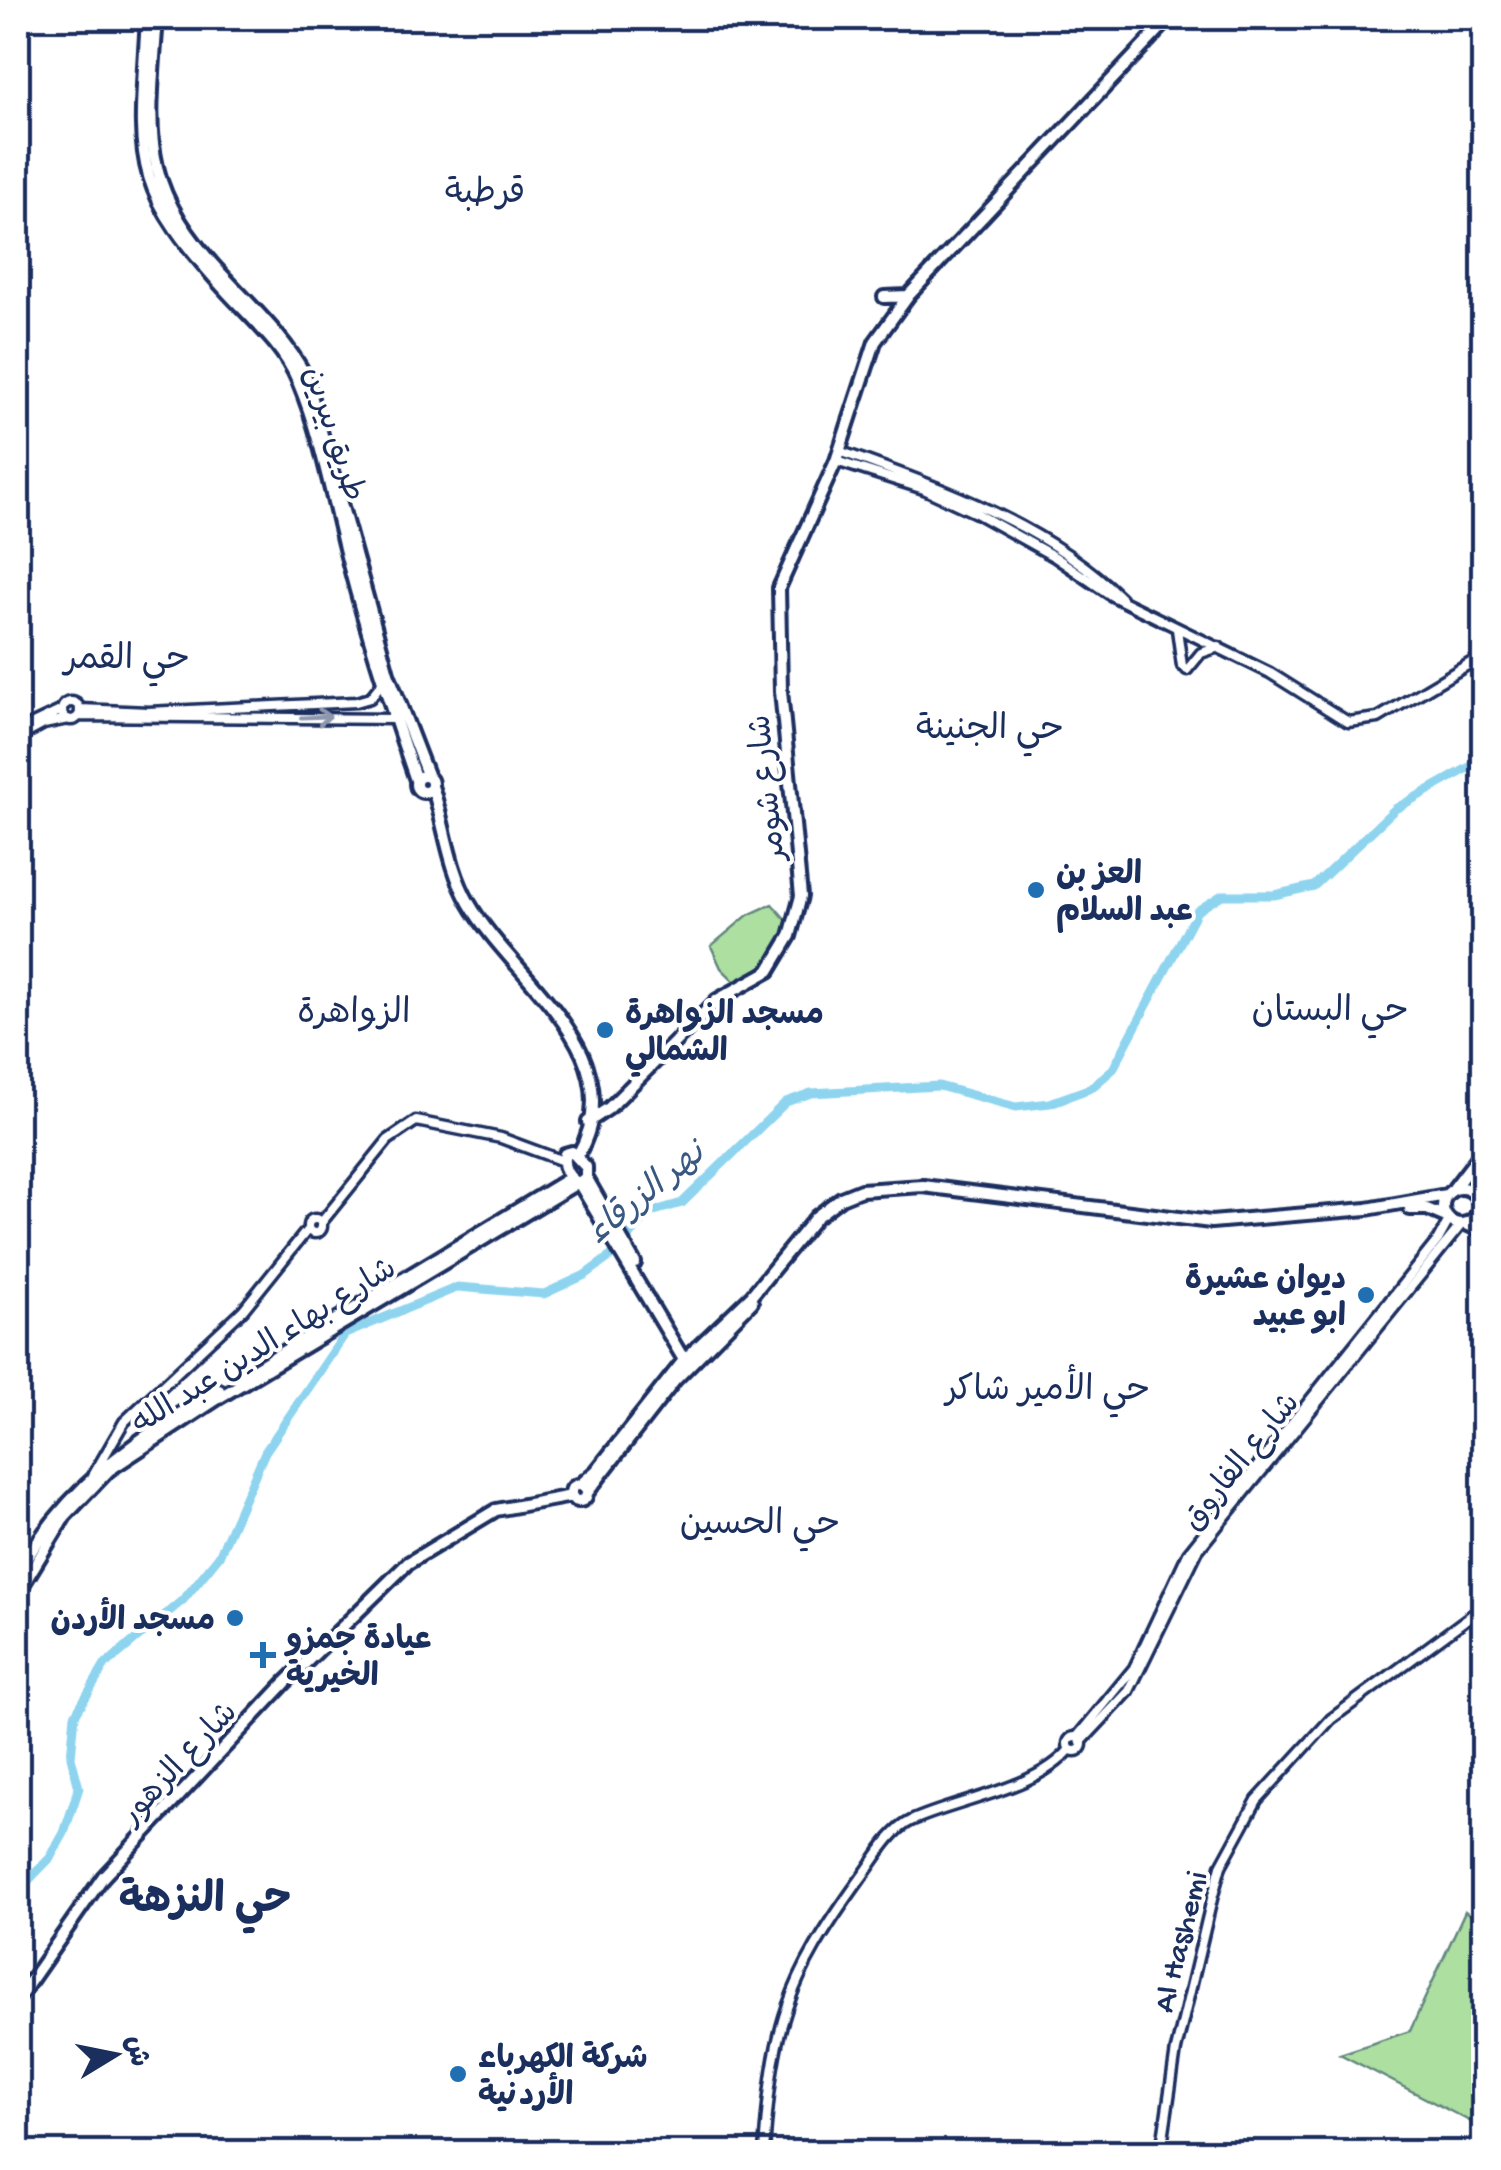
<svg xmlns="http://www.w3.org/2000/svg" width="1501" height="2170" viewBox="0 0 1501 2170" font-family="'Gochi Hand','Playpen Sans Arabic',sans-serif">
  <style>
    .park { fill: #addfa0; stroke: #64877f; stroke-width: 2.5 }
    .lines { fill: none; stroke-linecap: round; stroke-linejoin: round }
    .river { stroke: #8ed4ef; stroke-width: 9 }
    .minor-casing { stroke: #1b2f5e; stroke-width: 15 }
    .major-casing { stroke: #1b2f5e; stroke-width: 18 }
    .minor { stroke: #fff; stroke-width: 8 }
    .major { stroke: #fff; stroke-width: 10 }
    .oneway { stroke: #8d97ae }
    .poi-dot { fill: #1f6fb2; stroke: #fff; stroke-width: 4 }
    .labels { text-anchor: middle; stroke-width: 8; stroke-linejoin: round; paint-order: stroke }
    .street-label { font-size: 32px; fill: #1b2f5e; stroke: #fff }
    .poi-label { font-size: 32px; font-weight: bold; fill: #1b2f5e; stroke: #fff; text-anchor: start }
    .neighbourhood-label { font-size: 35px; fill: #1b2f5e; stroke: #fff }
    .water-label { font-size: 35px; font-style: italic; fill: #385882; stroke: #fff }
    .district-label { font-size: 42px; font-weight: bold; fill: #1b2f5e; stroke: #fff }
  </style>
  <rect width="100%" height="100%" fill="#fff"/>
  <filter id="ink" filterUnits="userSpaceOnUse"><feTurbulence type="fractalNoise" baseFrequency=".01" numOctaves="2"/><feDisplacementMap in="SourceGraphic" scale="20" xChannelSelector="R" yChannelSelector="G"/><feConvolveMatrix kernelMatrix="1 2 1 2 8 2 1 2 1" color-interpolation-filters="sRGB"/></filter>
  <g filter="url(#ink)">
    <path class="park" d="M 772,904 L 788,922 C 784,952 766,977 735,982 L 721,968 L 711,946 L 748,915 Z
      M 1465,1911 L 1483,1924 L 1483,2128 L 1340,2054 L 1410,2031 Z"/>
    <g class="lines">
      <path class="river" d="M 18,1891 L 50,1858 L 64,1833 L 79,1788 L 71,1757 L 75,1715 L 105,1665 L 184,1599 L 219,1556 L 265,1452 L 345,1334 L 458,1287 L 544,1294 L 585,1275 L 611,1256 L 651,1212 L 682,1203 L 786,1102 L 811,1093 L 939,1086 L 1016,1107 L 1050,1103 L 1091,1088 L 1113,1069 L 1197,911 L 1222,895 L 1274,895 L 1314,886 L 1395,809 L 1484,759"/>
      <defs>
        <path id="minor" d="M 839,451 C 936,486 1046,524 1121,598
          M 836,461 L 924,489 L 976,513 L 1055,557 L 1112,596 L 1270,673 L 1348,722 L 1378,718 L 1484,655
          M 1177,629 L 1182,666
          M 1187,670 L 1201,653 L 1219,647
          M62 711a9 9 0 1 1 18 0a9 9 0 1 1-18 0Z
          M 80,709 L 148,712 L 356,702 L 370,698 L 382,683
          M 79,716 L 394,719
          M 18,731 L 62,710
          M 18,738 L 44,724 L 68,719
          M308 1226a7 7 0 1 1 14 0a7 7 0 1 1-14 0Z
          M 321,1223 L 388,1140 L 416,1121 L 501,1138 L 563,1161
          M 94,1474 L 124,1422 L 243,1310 L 308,1229
          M 1077,1737 L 1134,1668 L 1188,1553 L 1438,1240 L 1449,1220
          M1068 1744a7 7 0 1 1 14 0a7 7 0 1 1-14 0Z
          M 1081,1742 L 1129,1691 L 1198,1550 L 1461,1225
          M 764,2152 C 773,2025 785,1983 861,1878 C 875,1860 890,1831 911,1821 C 956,1800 1038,1789 1070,1749
          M 1161,2152 L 1176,2050 L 1212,1899 L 1221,1866 L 1257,1800 L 1331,1719 L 1484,1606"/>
        <path id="major" d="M 147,18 C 139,159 127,183 228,293 C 253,320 284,347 298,381 C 322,438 333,504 349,564 C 368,637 391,709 416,780
          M 157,18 C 148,139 138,187 228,281 C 256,311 287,340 306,377 L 388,673 L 428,777
          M 884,297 L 908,296
          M416 784a8 8 0 1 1 16 0a8 8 0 1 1-16 0Z
          M 432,786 C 445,825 448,867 469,903 C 512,979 636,1053 578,1155
          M 588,1122 L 609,1108 L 717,1000 L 769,971 L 790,936 L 801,896 L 781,691 L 779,588 L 836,461 L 875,342 L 909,295 L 1170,18
          M 572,1152 L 586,1167 L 586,1177 L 579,1183 C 568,1179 561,1165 565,1154 Z
          M 586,1177 L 635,1263
          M 579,1183 L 684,1360
          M1443 1206a18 18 0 1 1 36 0a18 18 0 1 1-36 0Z
          M 1454,1188 L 1484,1149
          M 1477,1197 L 1484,1170
          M 1410,1209 L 1427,1209 L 1446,1217
          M 1466,1224 L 1484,1232
          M 238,1379 L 570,1178
          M 580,1485 L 596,1471 L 684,1360 L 752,1295 L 816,1217 L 841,1198 L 861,1190 L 923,1186 L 1211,1222 L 1367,1209 L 1446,1195
          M571 1493a8 8 0 1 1 16 0a8 8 0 1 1-16 0Z
          M 587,1493 L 675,1380 L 752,1302
          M 18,1573 C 65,1488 136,1438 219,1390
          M 18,1593 L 65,1516 L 109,1470 L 220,1397 L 577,1183
          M 18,1999 L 103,1877 L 285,1683 L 408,1563 L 496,1510 L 572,1496"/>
      </defs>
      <use href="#minor" class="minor-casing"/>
      <use href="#major" class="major-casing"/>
      <use href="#minor" class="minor"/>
      <use href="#major" class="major"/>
    </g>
    <defs><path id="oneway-shaft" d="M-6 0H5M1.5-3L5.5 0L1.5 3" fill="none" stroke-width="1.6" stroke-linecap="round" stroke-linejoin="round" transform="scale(2.5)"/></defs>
    <use class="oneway" href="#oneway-shaft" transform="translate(316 717) rotate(-2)"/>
  </g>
  <g class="poi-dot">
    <circle cx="1036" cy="890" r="10"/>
    <circle cx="605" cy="1030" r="10"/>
    <circle cx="1366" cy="1295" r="10"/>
    <circle cx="235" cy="1618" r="10"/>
    <path d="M258 1640h10v10h10v10h-10v10h-10v-10h-10v-10h10z"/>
    <circle cx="458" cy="2074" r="10"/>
  </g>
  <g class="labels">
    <g class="street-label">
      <text transform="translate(336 433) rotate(72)" y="11">طريق بيرين</text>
      <text transform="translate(765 788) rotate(-96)" y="11">شارع شومر</text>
      <text transform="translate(263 1344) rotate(-32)" y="11">شارع بهاء الدين عبد الله</text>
      <text transform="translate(1239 1460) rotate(-51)" y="11">شارع الفاروق</text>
      <text transform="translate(177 1762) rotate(-47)" y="11">شارع الزهور</text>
      <text transform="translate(1178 1941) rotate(-76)" y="11">Al Hashemi</text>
    </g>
    <g class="poi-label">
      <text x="1056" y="883">العز بن<tspan x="1056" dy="37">عبد السلام</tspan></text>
      <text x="625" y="1023">مسجد الزواهرة<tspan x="625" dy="37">الشمالي</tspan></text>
      <text x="1346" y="1288" text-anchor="end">ديوان عشيرة<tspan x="1346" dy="37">ابو عبيد</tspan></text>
      <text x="215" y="1629" text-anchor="end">مسجد الأردن</text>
      <text x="286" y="1648">عيادة جمزو<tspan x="286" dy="37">الخيرية</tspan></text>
      <text x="478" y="2067">شركة الكهرباء<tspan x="478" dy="37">الأردنية</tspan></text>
    </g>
    <g class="neighbourhood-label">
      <text x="485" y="202">قرطبة</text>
      <text x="127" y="668">حي القمر</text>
      <text x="990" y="738">حي الجنينة</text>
      <text x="1330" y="1020">حي البستان</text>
      <text x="354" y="1022">الزواهرة</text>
      <text x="1048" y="1399">حي الأمير شاكر</text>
      <text x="760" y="1533">حي الحسين</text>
    </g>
    <g class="water-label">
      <text transform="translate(644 1191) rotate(-39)" y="12">نهر الزرقاء</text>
    </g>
    <g class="district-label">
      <text x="205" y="1911">حي النزهة</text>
    </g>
  </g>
  <rect width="1501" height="2170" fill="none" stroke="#fff" stroke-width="60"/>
  <rect x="30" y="30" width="1441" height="2110" fill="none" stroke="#1b2f5e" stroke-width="4" filter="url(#ink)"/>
  <g transform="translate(115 2055) rotate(80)" stroke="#ffffff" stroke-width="8" paint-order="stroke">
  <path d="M0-8L18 38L0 25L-18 38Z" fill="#1b2f5e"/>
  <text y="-15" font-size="28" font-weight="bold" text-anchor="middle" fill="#1b2f5e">ش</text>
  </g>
</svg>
